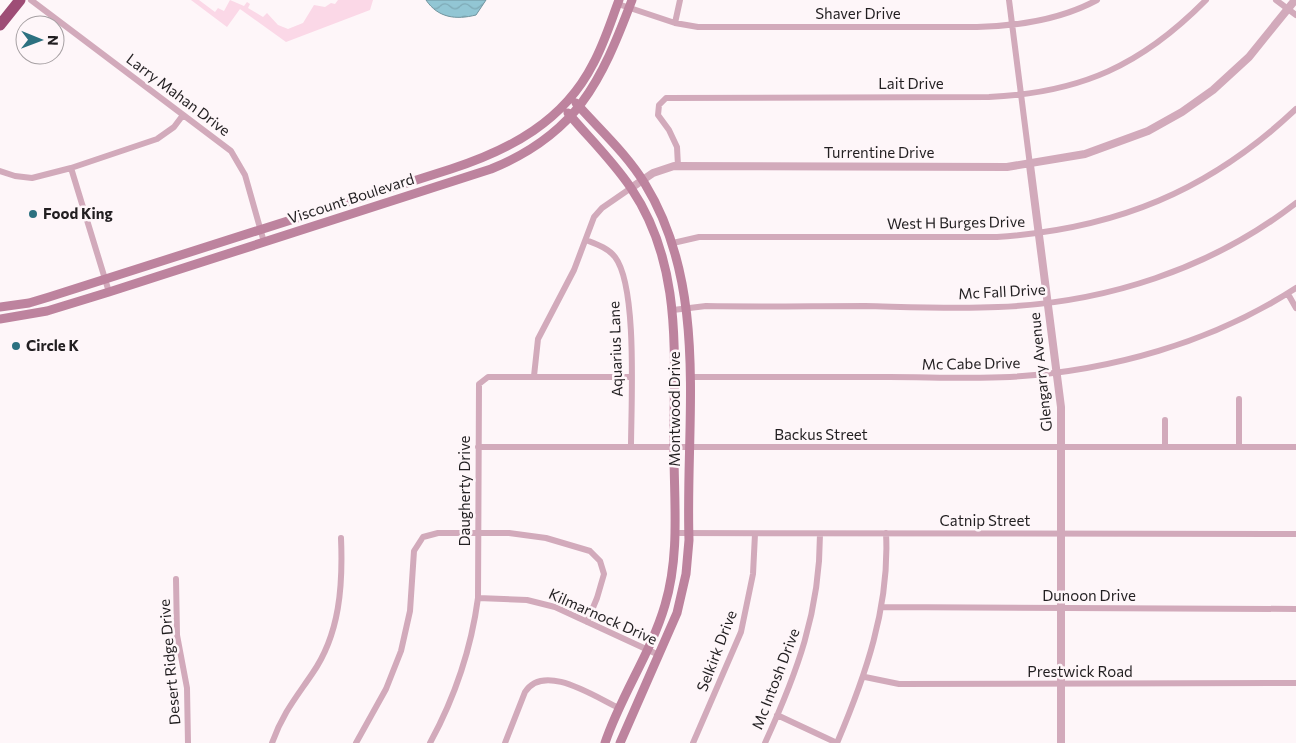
<svg xmlns="http://www.w3.org/2000/svg" width="1296" height="743" viewBox="0 0 1296 743" font-family="Commissioner,sans-serif">
  <style>
    .garden { fill: #fbd8e7 }
    .water { fill: url(#water-waves); stroke: #70949e }
    .lines { fill: none; stroke-linecap: round; stroke-linejoin: round }
    .minor { stroke: #d2aabb; stroke-width: 6 }
    .tertiary { stroke: #d2aabb; stroke-width: 8 }
    .secondary { stroke: #bd839e; stroke-width: 9 }
    .motorway { stroke: #9e4d76; stroke-width: 11 }
    .poi-dot { fill: #2c7180; stroke: #fef6f9; stroke-width: 2 }
    .labels { text-anchor: middle; stroke-width: 5; stroke-linejoin: round; paint-order: stroke }
    .street-label { font-size: 15px; fill: #221f21; stroke: #fef6f9 }
    .poi-label { font-size: 15px; font-weight: bold; fill: #221f21; stroke: #fef6f9; text-anchor: start }
  </style>
  <defs>
    <pattern id="water-waves" width="16" height="10" patternUnits="userSpaceOnUse" patternTransform="scale(1.25)"><rect width="16" height="10" fill="#92c6d4"/><path d="M0 5q4-4 8 0t8 0" fill="none" stroke="#7eaab6"/></pattern>
  </defs>
  <rect width="100%" height="100%" fill="#fef6f9"/>
  <path class="garden" d="M 191,0 L 199,0 L 215,12 L 218,8 L 224,11 L 230,0 L 244,6 L 247,2 L 250,4 L 248,8 L 263,17 L 267,13 L 278,25 L 288,29 L 303,23 L 314,5 L 325,7 L 331,3 L 335,4 L 338,0 L 373,0 L 370,10 L 286,42 L 240,9 L 227,27 Z"/>
  <path class="water" d="M 426,0 L 486,0 L 476,15 C 456,20 438,18 426,0 Z"/>
  <g class="lines">
    <path class="minor" d="M 31,0 L 231,151 L 245,175 L 264,242
      M 1009,0 L 1030,165
      M 1276,0 L 1296,15
      M 618,4 L 675,23 L 698,27 L 977,27 C 1018,26 1060,20 1097,0
      M 675,23 L 680,0
      M 678,166 L 677,147 L 669,130 L 658,115 L 659,105 L 666,98 L 989,97 C 1081,93 1142,65 1206,0
      M 71,168 L 109,292
      M 0,171 L 15,176 L 32,178 L 71,168 L 157,139 L 174,127 L 183,115
      M 586,240 C 596,244 608,248 615,257 C 638,287 631,406 631,447
      M 673,243 L 699,237 L 997,237 C 1116,229 1209,191 1296,109
      M 1288,294 L 1296,308
      M 673,310 L 706,306 C 759,307 812,306 865,306 C 909,307 954,309 998,307 C 1105,303 1211,269 1296,203
      M 534,376 L 538,339 L 574,270 L 594,217 L 602,208 L 631,188
      M 689,377 C 756,377 822,377 889,377 C 929,377 970,379 1010,377 C 1110,371 1211,343 1296,288
      M 478,447 L 1296,447
      M 1165,447 L 1165,420
      M 1239,447 L 1239,399
      M 675,533 L 1296,534
      M 176,579 L 177,635 L 187,688 L 188,743
      M 478,598 L 527,600 L 555,607 L 659,655
      M 881,607 L 1296,609
      M 865,677 L 899,684 L 1296,683
      M 777,715 L 837,743
      M 272,743 C 283,713 295,699 312,674 C 340,634 343,585 341,538
      M 356,743 L 386,689 L 401,651 L 410,611 L 414,551 L 423,537 L 438,533 L 509,533 L 546,538 L 590,551 L 600,561 L 604,574 L 597,598 L 587,622
      M 430,743 C 455,697 471,650 478,598 L 479,384 L 488,377 L 631,377
      M 505,743 L 525,692 C 544,662 595,697 619,708
      M 693,743 L 741,632 L 753,574 L 755,534
      M 765,743 C 797,673 820,612 820,534
      M 837,743 C 865,677 890,607 886,533"/>
    <path class="tertiary" d="M 1030,165 L 1061,407 L 1061,743
      M 631,188 L 653,173 L 674,166 L 1007,167 L 1085,154 L 1148,131 L 1182,112 L 1213,90 L 1249,57 L 1295,0"/>
    <path class="secondary" d="M 576,103 C 599,129 627,154 645,184 C 710,290 685,422 689,540 L 686,574 L 677,613 L 620,743
      M 568,113 C 589,138 612,160 631,188 C 685,268 673,359 674,451 C 674,502 680,555 665,605 C 651,653 621,695 605,743
      M 0,307 L 29,303 L 49,297 L 451,169 C 510,150 564,121 593,64 C 604,44 611,21 619,0
      M 0,319 L 47,311 L 109,292 L 491,169 C 577,134 601,82 632,0"/>
    <path class="motorway" d="M 0,25 L 20,0"/>
  </g>
  <g class="poi-dot">
    <circle cx="33" cy="214" r="5"/>
    <circle cx="16" cy="346" r="5"/>
  </g>
  <g class="labels">
    <g class="street-label">
      <text x="858" y="19">Shaver Drive</text>
      <text x="911" y="89">Lait Drive</text>
      <text transform="translate(178 95) rotate(37)" y="5">Larry Mahan Drive</text>
      <text x="879" y="158">Turrentine Drive</text>
      <text transform="translate(351 199) rotate(-18)" y="5">Viscount Boulevard</text>
      <text transform="translate(956 223) rotate(-1)" y="5">West H Burges Drive</text>
      <text transform="translate(1002 292) rotate(-3)" y="5">Mc Fall Drive</text>
      <text transform="translate(616 349) rotate(-92)" y="5">Aquarius Lane</text>
      <text transform="translate(971 364) rotate(-1)" y="5">Mc Cabe Drive</text>
      <text transform="translate(1041 372) rotate(-96)" y="5">Glengarry Avenue</text>
      <text transform="translate(675 409) rotate(-90)" y="5">Montwood Drive</text>
      <text x="821" y="440">Backus Street</text>
      <text transform="translate(465 491) rotate(-90)" y="5">Daugherty Drive</text>
      <text x="985" y="526">Catnip Street</text>
      <text x="1089" y="601">Dunoon Drive</text>
      <text transform="translate(603 617) rotate(24)" y="5">Kilmarnock Drive</text>
      <text transform="translate(717 651) rotate(-69)" y="5">Selkirk Drive</text>
      <text transform="translate(170 662) rotate(-95)" y="5">Desert Ridge Drive</text>
      <text x="1080" y="677">Prestwick Road</text>
      <text transform="translate(776 679) rotate(-69)" y="5">Mc Intosh Drive</text>
    </g>
    <g class="poi-label">
      <text x="43" y="219">Food King</text>
      <text x="26" y="351">Circle K</text>
    </g>
  </g>
  <g transform="translate(40 40) rotate(91)"><circle r="24" fill="#fef6f9" stroke="#a6a0a3"/>
  <path d="M0-4L9 19L0 12L-9 19Z" fill="#2c7180"/>
  <text y="-8" font-size="14" font-weight="bold" text-anchor="middle" fill="#221f21">N</text>
  </g>
</svg>
